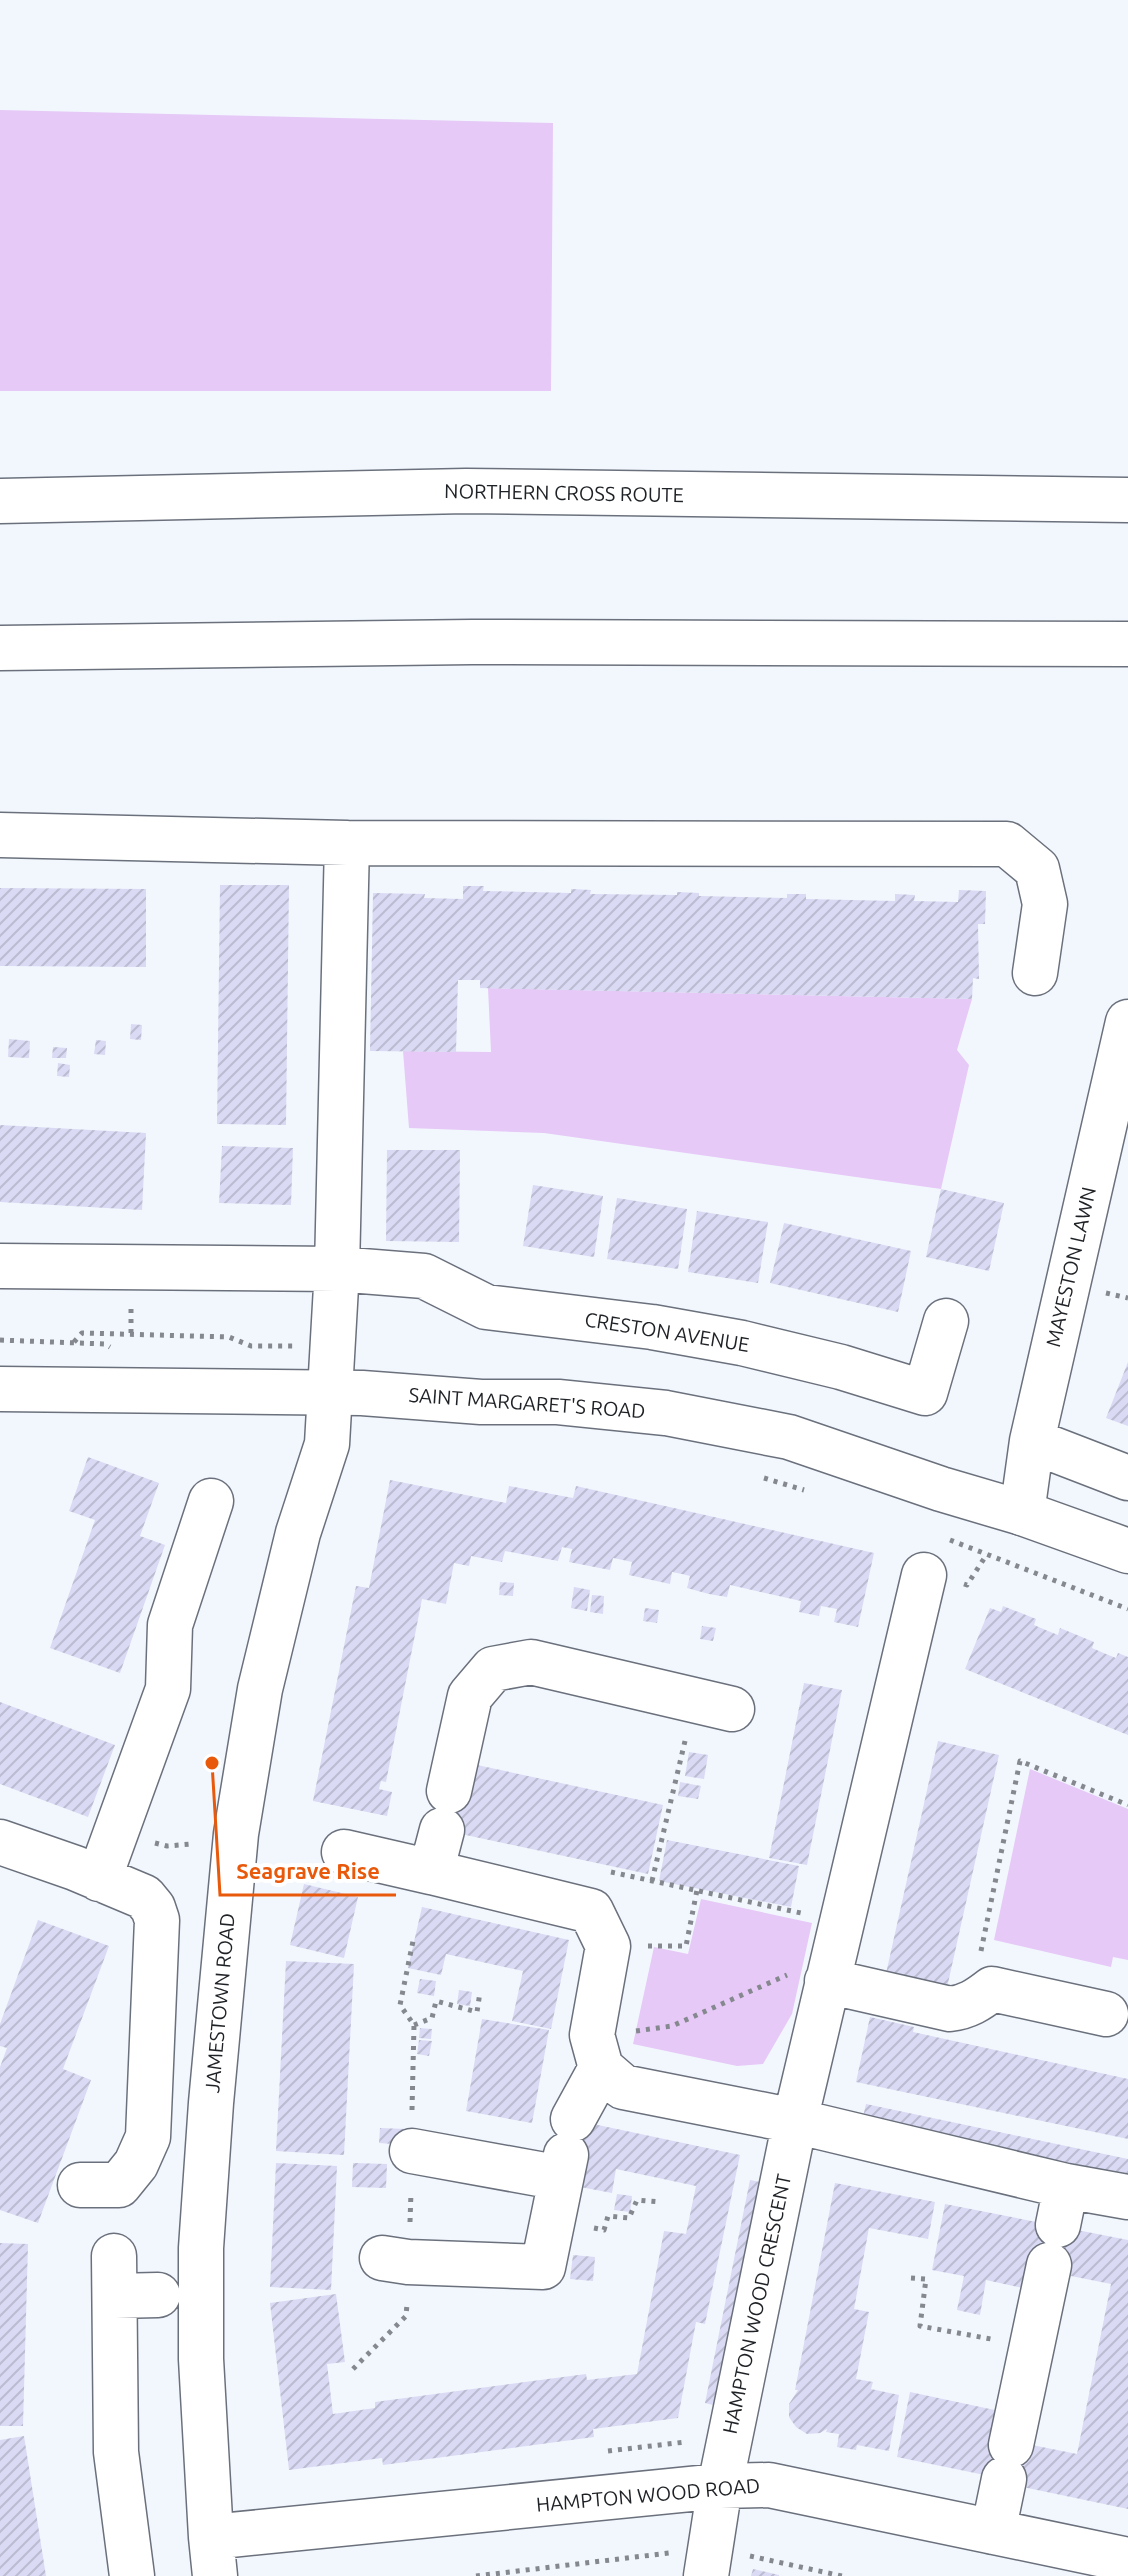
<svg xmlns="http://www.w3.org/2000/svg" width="1128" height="2576" viewBox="0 0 1128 2576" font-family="Ubuntu,sans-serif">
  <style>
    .green { fill: #e6c9f7 }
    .building { fill: url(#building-hatch) }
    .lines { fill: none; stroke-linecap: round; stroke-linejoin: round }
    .minor-casing { stroke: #6b717c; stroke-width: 47 }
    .major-casing { stroke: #6b717c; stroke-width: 47 }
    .highway-casing { stroke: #6b717c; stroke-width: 47 }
    .path { stroke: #85898f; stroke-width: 5; stroke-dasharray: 4 6; stroke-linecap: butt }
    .minor { stroke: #fff; stroke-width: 44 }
    .major { stroke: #fff; stroke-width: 44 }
    .highway { stroke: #fff; stroke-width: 44 }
    .labels { text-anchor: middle; stroke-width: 8; stroke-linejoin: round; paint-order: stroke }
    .street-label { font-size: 20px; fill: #1e2125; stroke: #fff }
    .leader { fill: none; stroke: #e8590c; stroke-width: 3 }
    .callout-dot { fill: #e8590c; stroke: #fff; stroke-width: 3 }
    .callout-label { font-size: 22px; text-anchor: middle; font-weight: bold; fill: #e8590c; stroke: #fff; stroke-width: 8; stroke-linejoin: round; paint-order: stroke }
  </style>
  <defs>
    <pattern id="building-hatch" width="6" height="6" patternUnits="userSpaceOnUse" patternTransform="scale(2)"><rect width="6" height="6" fill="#dadaf4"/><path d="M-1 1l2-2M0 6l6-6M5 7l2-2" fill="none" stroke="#bbbbd1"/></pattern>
  </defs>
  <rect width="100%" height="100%" fill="#f2f7fe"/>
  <path class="green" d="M 0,110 L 553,123 L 551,391 L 0,391 Z
    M 488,988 L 972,999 L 957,1050 L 969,1065 L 941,1189 L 544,1133 L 409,1128 L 403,1051 L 491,1052 Z
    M 1030,1769 L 1128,1809 L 1128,1960 L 1113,1957 L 1111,1967 L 994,1940 Z
    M 701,1899 L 812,1923 L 792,2014 L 763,2064 L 737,2066 L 633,2044 L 654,1947 L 688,1954 Z"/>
  <path class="building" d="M 220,885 L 289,885 L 286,1125 L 217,1124 Z
    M 463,886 L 484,886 L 483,891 L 571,893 L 571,889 L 591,890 L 590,894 L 677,895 L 677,892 L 699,893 L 699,896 L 787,898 L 787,894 L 806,894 L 806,899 L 895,901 L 895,894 L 915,895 L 914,901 L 958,902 L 959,890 L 986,891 L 985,924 L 978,924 L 979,979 L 973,978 L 972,999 L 480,988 L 480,980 L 458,980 L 456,1052 L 370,1051 L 373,893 L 425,894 L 424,898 L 463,899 Z
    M 0,888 L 146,889 L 146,967 L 0,966 Z
    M 131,1024 L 142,1025 L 141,1040 L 130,1039 Z
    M 9,1039 L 30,1041 L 29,1058 L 8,1057 Z
    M 96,1040 L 106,1041 L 105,1055 L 94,1054 Z
    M 53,1047 L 67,1048 L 66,1058 L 52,1058 Z
    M 58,1063 L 70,1065 L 69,1077 L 57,1076 Z
    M 0,1125 L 146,1133 L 142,1210 L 0,1202 Z
    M 222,1146 L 293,1148 L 291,1205 L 219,1203 Z
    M 387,1150 L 460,1150 L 459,1242 L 386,1241 Z
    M 533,1185 L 603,1196 L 594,1257 L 523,1246 Z
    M 941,1189 L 1004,1203 L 989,1271 L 926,1257 Z
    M 617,1198 L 687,1209 L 678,1269 L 607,1259 Z
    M 697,1211 L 768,1222 L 758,1283 L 688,1272 Z
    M 784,1223 L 911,1251 L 898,1312 L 770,1283 Z
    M 1128,1362 L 1128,1426 L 1106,1418 Z
    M 88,1457 L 159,1483 L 140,1536 L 165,1545 L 120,1673 L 50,1648 L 95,1520 L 69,1511 Z
    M 390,1480 L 506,1503 L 509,1486 L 573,1498 L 576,1486 L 874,1553 L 858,1627 L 834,1622 L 837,1609 L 821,1606 L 819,1616 L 799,1612 L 801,1601 L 730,1585 L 727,1597 L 709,1594 L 687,1588 L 690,1576 L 682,1574 L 672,1572 L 670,1584 L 629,1575 L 632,1562 L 623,1560 L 613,1558 L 610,1570 L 569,1562 L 572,1549 L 562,1547 L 558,1561 L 505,1551 L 502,1562 L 471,1556 L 469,1566 L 454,1563 L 446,1604 L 422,1599 L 386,1782 L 381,1781 L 379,1789 L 392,1792 L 387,1816 L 313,1801 L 356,1586 L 369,1588 Z
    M 500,1582 L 514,1583 L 513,1596 L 499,1595 Z
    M 574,1587 L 590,1590 L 587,1611 L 571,1608 Z
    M 592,1595 L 604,1596 L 603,1614 L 590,1612 Z
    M 1003,1606 L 1036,1619 L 1034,1625 L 1048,1631 L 1058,1635 L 1060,1628 L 1094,1642 L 1092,1648 L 1106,1654 L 1116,1658 L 1118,1653 L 1128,1657 L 1128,1735 L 965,1669 L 990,1608 L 1001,1612 Z
    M 645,1608 L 659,1610 L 657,1623 L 643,1621 Z
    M 702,1626 L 716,1628 L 713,1641 L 700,1639 Z
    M 804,1683 L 842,1690 L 807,1865 L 769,1858 Z
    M 0,1702 L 115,1745 L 88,1817 L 0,1784 Z
    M 938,1741 L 999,1755 L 946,1992 L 885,1978 Z
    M 689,1752 L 708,1755 L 704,1779 L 685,1776 Z
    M 477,1765 L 663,1805 L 648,1874 L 433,1828 L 441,1790 Z
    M 680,1782 L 701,1786 L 698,1799 L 678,1796 Z
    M 667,1840 L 799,1866 L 791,1907 L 659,1881 Z
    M 304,1884 L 358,1897 L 344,1958 L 290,1945 Z
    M 422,1907 L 569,1940 L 551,2029 L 512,2021 L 523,1971 L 446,1954 L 441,1975 L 408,1968 Z
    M 38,1920 L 109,1946 L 63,2069 L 91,2080 L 38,2223 L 0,2210 L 0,2067 L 7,2048 L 0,2046 L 0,2024 Z
    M 286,1961 L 354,1964 L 344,2155 L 276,2151 Z
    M 420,1979 L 436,1981 L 434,1996 L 417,1993 Z
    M 459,1990 L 472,1992 L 470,2006 L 457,2004 Z
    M 870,2017 L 914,2027 L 913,2032 L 1128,2079 L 1128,2139 L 856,2082 Z
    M 482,2019 L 549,2030 L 532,2123 L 466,2111 Z
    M 420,2028 L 432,2029 L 431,2039 L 419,2038 Z
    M 419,2040 L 432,2041 L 429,2056 L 417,2054 Z
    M 866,2104 L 1128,2159 L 1128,2177 L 862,2121 Z
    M 560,2117 L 740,2155 L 705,2324 L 696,2322 L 678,2418 L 593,2429 L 594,2437 L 383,2465 L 382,2458 L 289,2470 L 270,2303 L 336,2294 L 345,2362 L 327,2364 L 333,2414 L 375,2408 L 375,2402 L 405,2398 L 586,2374 L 587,2380 L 637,2374 L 664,2231 L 686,2234 L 696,2186 L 616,2169 L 612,2193 L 575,2186 L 553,2151 Z
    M 380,2128 L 406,2129 L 406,2145 L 379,2143 Z
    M 276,2163 L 337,2166 L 331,2290 L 270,2287 Z
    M 353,2163 L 387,2164 L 386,2188 L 352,2187 Z
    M 750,2180 L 766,2183 L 721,2407 L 705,2403 Z
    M 835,2183 L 935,2202 L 928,2239 L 869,2228 L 854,2309 L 869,2312 L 856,2379 L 873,2382 L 871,2389 L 899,2395 L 889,2451 L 857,2445 L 856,2450 L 837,2447 L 839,2434 L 826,2432 L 827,2429 L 820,2433 L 807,2434 L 796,2427 L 789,2417 L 789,2404 L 798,2390 L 795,2390 Z
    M 617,2194 L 632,2196 L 630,2212 L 614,2210 Z
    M 945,2204 L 1128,2240 L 1128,2509 L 1018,2486 L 1004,2479 L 897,2457 L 910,2392 L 1004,2412 L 1027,2444 L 1077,2454 L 1111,2284 L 1061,2274 L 1027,2289 L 986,2280 L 980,2315 L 957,2310 L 964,2276 L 932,2270 Z
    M 0,2243 L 28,2244 L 23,2426 L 0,2426 Z
    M 573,2255 L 595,2257 L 593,2281 L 570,2279 Z
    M 24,2436 L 46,2576 L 0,2576 L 0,2440 Z
    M 753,2569 L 779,2575 L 779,2576 L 751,2576 Z"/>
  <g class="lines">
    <defs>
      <path id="minor" d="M 0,835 L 347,843 L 1007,844 L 1037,869 L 1045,904 L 1035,973
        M 0,1266 L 337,1269 L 424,1276 L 486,1307 L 652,1327 L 742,1343 L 841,1367 L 925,1393 L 946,1321
        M 1032,1441 L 1128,1478
        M 1022,1513 L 1032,1441 L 1128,1022
        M 449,1791 L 470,1696 L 493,1669 L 531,1662 L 732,1709
        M 442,1830 L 431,1872 L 591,1911 L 608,1946 L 592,2035 L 601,2068 L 623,2087 L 795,2121 L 1066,2186 L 1128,2197
        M 0,1842 L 75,1868 L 144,1897 L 153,1908 L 157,1920 L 148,2137 L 136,2164 L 119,2185 L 80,2185
        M 344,1852 L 431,1872
        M 99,1879 L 168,1689 L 170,1625 L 211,1501
        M 827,1981 L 950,2009 C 967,2007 978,2000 992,1989 L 1106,2014
        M 573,2119 L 601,2068
        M 412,2151 L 561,2178
        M 1058,2225 L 1066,2186
        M 114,2256 L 116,2452 L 132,2576
        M 382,2258 L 408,2262 L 543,2267 L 566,2155
        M 115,2296 L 158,2295
        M 1011,2445 L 1049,2265
        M 993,2532 L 1004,2479
        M 211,2537 L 720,2486 L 769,2485 L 1128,2560
        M 215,2576 L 211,2537 L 201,2359 L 201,2248 L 211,2103 L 236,1834 L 260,1689 L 298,1533 L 327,1444 L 337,1269 L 347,843
        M 706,2576 L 720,2486 L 795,2121 L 924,1575"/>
      <path id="major" d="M 0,1389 L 362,1393 L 481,1402 L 558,1402 L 666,1413 L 789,1437 L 941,1489 L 1022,1513 L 1128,1551"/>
      <path id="highway" d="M 0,501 L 466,491 L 1128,500
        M 0,648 L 472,642 L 1128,644"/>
    </defs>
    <use href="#minor" class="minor-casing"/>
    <use href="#major" class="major-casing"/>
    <use href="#highway" class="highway-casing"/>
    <path class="path" d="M 1106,1293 L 1128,1298
      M 131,1333 L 131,1308
      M 0,1340 L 105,1344 L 110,1347
      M 74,1342 L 82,1333 L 229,1337 L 251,1346 L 293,1346
      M 764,1478 L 804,1490
      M 950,1540 L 1128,1609
      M 964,1584 L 967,1585 L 987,1554
      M 155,1843 L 167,1846 L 192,1844
      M 611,1872 L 801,1913
      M 652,1881 L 685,1741
      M 648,1946 L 686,1946 L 697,1890
      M 981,1951 L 1020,1761 L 1128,1805
      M 414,2025 L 432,2018 L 436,2001 L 477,2012 L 480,1992
      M 636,2031 L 672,2026 L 787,1975
      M 412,2110 L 414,2025 L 400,2005 L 413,1941
      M 410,2222 L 411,2192
      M 594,2228 L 604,2230 L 608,2216 L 629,2218 L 637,2200 L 660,2202
      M 911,2278 L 926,2279 L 920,2326 L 991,2339
      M 353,2369 L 406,2316 L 407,2304
      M 608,2451 L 685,2442
      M 750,2556 L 842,2576
      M 476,2576 L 669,2553"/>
    <use href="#minor" class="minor"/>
    <use href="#major" class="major"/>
    <use href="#highway" class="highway"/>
  </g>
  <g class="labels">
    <g class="street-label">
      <text transform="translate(564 493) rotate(1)" y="7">NORTHERN CROSS ROUTE</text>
      <text transform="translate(1071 1267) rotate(-77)" y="7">MAYESTON LAWN</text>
      <text transform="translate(667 1332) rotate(9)" y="7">CRESTON AVENUE</text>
      <text transform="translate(527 1403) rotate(4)" y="7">SAINT MARGARET'S ROAD</text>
      <text transform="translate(220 2003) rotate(-85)" y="7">JAMESTOWN ROAD</text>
      <text transform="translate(757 2304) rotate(-78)" y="7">HAMPTON WOOD CRESCENT</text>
      <text transform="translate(648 2495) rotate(-5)" y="7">HAMPTON WOOD ROAD</text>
    </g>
  </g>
  <path class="leader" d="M212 1763L220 1895H396"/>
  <circle class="callout-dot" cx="212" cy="1763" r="8"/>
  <g class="callout-label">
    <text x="308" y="1879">Seagrave Rise</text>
  </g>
</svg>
